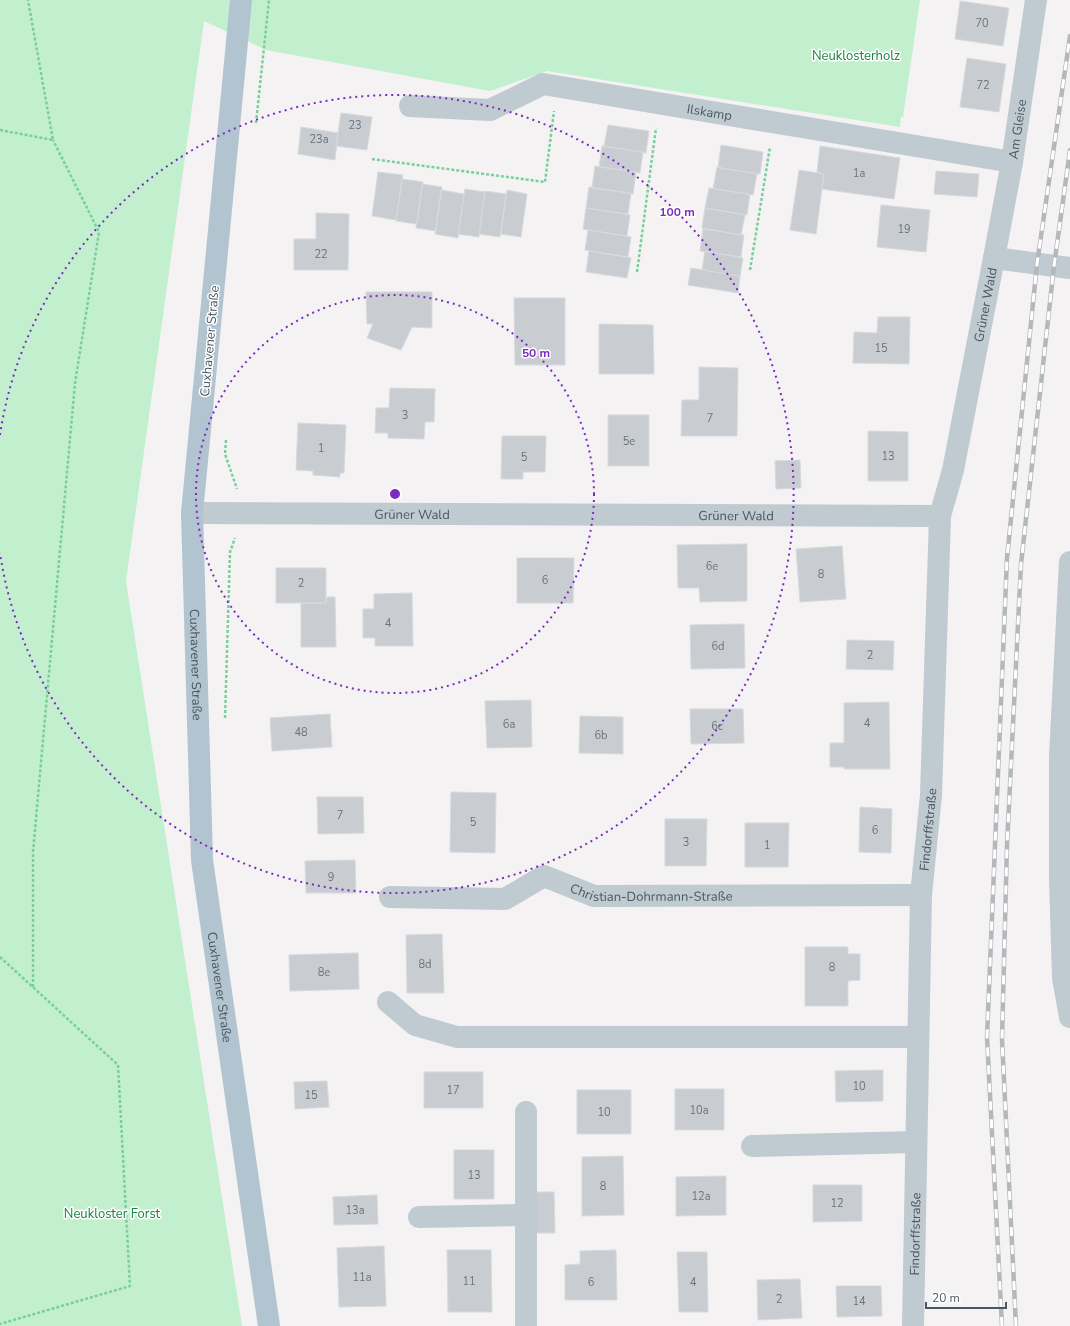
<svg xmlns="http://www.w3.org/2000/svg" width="1070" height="1326" viewBox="0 0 1070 1326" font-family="'Nunito Sans',sans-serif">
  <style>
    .green { fill: #c2f0cf }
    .building { fill: #c9cdd1; stroke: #d6d9dd }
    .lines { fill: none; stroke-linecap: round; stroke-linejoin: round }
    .path { stroke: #79cf9c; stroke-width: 2.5; stroke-dasharray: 3 2; stroke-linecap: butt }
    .minor { stroke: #c0cad1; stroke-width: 22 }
    .major { stroke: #b2c4d0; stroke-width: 22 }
    .rail-casing { stroke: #b4b8bc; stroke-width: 4.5 }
    .rail { stroke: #fff; stroke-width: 3; stroke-dasharray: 9; stroke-linecap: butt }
    .ring { fill: none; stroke: #7b2cbf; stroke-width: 2; stroke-dasharray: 2 4 }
    .labels { text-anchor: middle; stroke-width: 3; stroke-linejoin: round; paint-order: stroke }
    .number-label { font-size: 11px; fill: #69747c }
    .park-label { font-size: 13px; fill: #188343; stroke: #fff }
    .street-label { font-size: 13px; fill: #495760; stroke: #fff }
    .centre { fill: #7b2cbf; stroke: #fff; stroke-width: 2 }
    .ring-label { font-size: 12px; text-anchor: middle; font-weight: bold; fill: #7b2cbf; stroke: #fff; stroke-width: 3; stroke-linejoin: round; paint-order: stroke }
  </style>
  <rect width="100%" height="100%" fill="#f4f2f2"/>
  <path class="green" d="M 0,0 L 920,0 L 903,117 L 901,117 L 900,127 L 547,71 L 490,91 L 266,50 L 204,21 L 126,581 L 242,1326 L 0,1326 Z"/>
  <path class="building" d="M 960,1 L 1009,8 L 1003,46 L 955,39 Z
    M 967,58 L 1006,64 L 999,112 L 960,107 Z
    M 341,113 L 372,117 L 367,150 L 336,146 Z
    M 608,125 L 649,131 L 646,153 L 604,146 Z
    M 301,127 L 338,133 L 335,160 L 298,154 Z
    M 721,145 L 763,152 L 760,174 L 718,168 Z
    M 602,146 L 643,152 L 640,173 L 599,167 Z
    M 820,146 L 900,158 L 894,199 L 822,189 L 824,174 L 817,172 Z
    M 595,166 L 636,172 L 633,194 L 592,188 Z
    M 717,167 L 757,174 L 753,195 L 713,189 Z
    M 799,170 L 824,174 L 816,234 L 790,230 Z
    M 936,171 L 979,174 L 977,197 L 934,194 Z
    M 378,172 L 403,175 L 396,220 L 372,216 Z
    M 402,179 L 423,182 L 417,224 L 396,221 Z
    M 422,184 L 442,187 L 436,231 L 416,228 Z
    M 589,187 L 631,193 L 628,214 L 586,208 Z
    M 709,188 L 750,194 L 747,215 L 705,208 Z
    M 465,189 L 485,192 L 479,237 L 458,234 Z
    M 441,190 L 464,194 L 458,238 L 435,234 Z
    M 507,190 L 527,194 L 521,237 L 501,234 Z
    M 485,191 L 506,194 L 500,237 L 479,234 Z
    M 881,205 L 930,210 L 926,252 L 877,247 Z
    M 586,208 L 630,215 L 627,236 L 583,229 Z
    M 705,208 L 745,215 L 741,235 L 702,228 Z
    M 316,213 L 349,214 L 348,270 L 294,270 L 294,239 L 316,239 Z
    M 703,229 L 744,235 L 741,257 L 700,251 Z
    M 588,230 L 631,237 L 628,257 L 585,250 Z
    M 589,251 L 631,258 L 627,278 L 586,272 Z
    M 705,251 L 743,258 L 740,276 L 702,270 Z
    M 691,268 L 740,276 L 738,293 L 688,285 Z
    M 366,292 L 432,292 L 432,328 L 412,327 L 401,350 L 367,338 L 373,324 L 367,324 Z
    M 514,298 L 565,298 L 565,365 L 515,365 Z
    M 878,317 L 910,317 L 909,364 L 853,363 L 854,332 L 877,333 Z
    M 599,324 L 653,325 L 654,374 L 599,374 Z
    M 699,367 L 738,368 L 737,436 L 681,436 L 682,400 L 699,400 Z
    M 390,388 L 435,389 L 434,422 L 425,422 L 424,439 L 388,438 L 388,433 L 375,433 L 376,408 L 389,408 Z
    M 608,415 L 649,415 L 649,466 L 608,466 Z
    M 298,423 L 346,425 L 344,473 L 340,473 L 340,477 L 313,475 L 313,471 L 296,470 Z
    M 868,431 L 908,432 L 908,481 L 868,481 Z
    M 502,436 L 546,436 L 545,472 L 523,472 L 523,479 L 501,479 Z
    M 800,460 L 801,488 L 776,489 L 775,461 Z
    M 747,544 L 747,601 L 700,602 L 699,588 L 678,588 L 677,545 Z
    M 842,546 L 846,599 L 800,602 L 796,549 Z
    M 517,558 L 574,558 L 573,603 L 517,603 Z
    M 276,568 L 326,568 L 326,603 L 276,603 Z
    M 412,593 L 413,646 L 375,646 L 375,638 L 363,638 L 363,609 L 374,609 L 374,594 Z
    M 327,597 L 335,597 L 336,647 L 301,647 L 301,603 L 326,603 Z
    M 744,624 L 745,668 L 691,669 L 690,625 Z
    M 847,640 L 894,641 L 893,670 L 846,669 Z
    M 531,700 L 532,747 L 487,748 L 485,701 Z
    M 889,702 L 890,769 L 844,769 L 844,767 L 830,767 L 830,743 L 844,743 L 844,703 Z
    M 690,709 L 743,709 L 744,743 L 691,744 Z
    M 330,714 L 332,747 L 272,751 L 270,718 Z
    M 580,716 L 623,717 L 623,754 L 579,753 Z
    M 451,792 L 496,793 L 495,853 L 450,852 Z
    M 317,797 L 363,797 L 364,833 L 318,834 Z
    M 860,807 L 892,809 L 891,853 L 859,852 Z
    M 665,819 L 707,819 L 706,866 L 665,866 Z
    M 745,823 L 789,823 L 788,867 L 745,867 Z
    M 355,860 L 356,893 L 306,893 L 305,861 Z
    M 442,934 L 444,993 L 407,993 L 406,935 Z
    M 805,947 L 848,947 L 848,954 L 860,954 L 860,980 L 848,981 L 848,1006 L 805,1006 Z
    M 358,953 L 359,989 L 290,991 L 289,955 Z
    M 883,1070 L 883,1101 L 836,1102 L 835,1071 Z
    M 424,1072 L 483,1072 L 483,1108 L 424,1108 Z
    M 327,1081 L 329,1107 L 295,1109 L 294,1082 Z
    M 675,1089 L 724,1089 L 724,1130 L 675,1130 Z
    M 577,1090 L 631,1090 L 631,1134 L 577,1134 Z
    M 454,1150 L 494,1150 L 494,1199 L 454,1199 Z
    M 623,1156 L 624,1215 L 582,1216 L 582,1157 Z
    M 726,1176 L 726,1215 L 676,1216 L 676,1177 Z
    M 813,1185 L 862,1185 L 862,1221 L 813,1222 Z
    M 533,1192 L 554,1192 L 555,1233 L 533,1233 Z
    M 377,1195 L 378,1224 L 334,1225 L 333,1197 Z
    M 384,1246 L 386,1306 L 339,1307 L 337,1248 Z
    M 447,1250 L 491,1250 L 492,1312 L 448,1312 Z
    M 616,1250 L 617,1300 L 565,1300 L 565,1265 L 580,1264 L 580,1251 Z
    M 677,1252 L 707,1252 L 708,1312 L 679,1312 Z
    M 800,1279 L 802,1318 L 758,1320 L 757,1280 Z
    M 836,1286 L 881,1286 L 882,1316 L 837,1317 Z"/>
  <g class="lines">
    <path class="path" d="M 256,123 L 269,0
      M 0,130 L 53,140 L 28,0
      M 372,159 L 545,182 L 554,111
      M 750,270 L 770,147
      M 637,272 L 656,128
      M 226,440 L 225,454 L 237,489
      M 225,718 L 230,552 L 235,538
      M 0,957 L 118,1065 L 130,1286 L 0,1324
      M 33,987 L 33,852 L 75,383 L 99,232 L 53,140"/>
    <g class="minor">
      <path id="s1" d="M 410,106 L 490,110 L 543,84 L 1012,162"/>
      <path id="s2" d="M 994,258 L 1012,162 L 1036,0"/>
      <path id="s3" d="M 192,513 L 940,516"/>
      <path d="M 1070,562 L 1060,756 L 1060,879 L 1063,978 L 1070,1017"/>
      <path id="s4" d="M 390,897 L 505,899 L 544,876 L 594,896 L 921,895"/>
      <path d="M 388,1002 L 415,1025 L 457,1037 L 918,1037"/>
      <path d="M 752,1146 L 916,1142"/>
      <path d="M 419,1217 L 526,1215"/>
      <path d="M 526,1326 L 526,1112"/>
      <path id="s5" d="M 913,1326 L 921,895 L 931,795 L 940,516 L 953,470 L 994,258 L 1070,268"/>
    </g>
    <path class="major" id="s6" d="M 241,0 L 192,513 L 202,860 L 269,1326"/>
    <defs>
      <path id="rail" d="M 1002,1326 L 987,1037 L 1007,558 L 1037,264 L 1070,36
        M 1016,1326 L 1002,1039 L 1007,845 L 1021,564 L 1054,266 L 1070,150"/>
    </defs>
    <use href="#rail" class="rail-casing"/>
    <use href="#rail" class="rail"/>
  </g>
  <g class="ring">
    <circle cx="395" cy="494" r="199"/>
    <path d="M0 435A399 399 0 1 1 0 553"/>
  </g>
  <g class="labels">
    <g class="number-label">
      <text x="982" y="27">70</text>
      <text x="983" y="89">72</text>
      <text x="355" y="129">23</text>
      <text x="319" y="143">23a</text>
      <text x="859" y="177">1a</text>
      <text x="904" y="233">19</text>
      <text x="321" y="258">22</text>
      <text x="881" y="352">15</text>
      <text x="405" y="419">3</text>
      <text x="710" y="422">7</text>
      <text x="629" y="445">5e</text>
      <text x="321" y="452">1</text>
      <text x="888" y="460">13</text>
      <text x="524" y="461">5</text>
      <text x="712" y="570">6e</text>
      <text x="821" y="578">8</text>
      <text x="545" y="584">6</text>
      <text x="301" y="587">2</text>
      <text x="388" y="627">4</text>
      <text x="718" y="650">6d</text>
      <text x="870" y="659">2</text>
      <text x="867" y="727">4</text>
      <text x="509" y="728">6a</text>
      <text x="717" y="730">6c</text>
      <text x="301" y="736">48</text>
      <text x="601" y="739">6b</text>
      <text x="340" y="819">7</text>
      <text x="473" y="826">5</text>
      <text x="875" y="834">6</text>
      <text x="686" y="846">3</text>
      <text x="767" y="849">1</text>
      <text x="331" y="881">9</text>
      <text x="425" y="968">8d</text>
      <text x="832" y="971">8</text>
      <text x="324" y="976">8e</text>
      <text x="859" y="1090">10</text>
      <text x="453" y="1094">17</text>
      <text x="311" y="1099">15</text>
      <text x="699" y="1114">10a</text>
      <text x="604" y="1116">10</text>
      <text x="474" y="1179">13</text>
      <text x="603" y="1190">8</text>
      <text x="701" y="1200">12a</text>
      <text x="837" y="1207">12</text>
      <text x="355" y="1214">13a</text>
      <text x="362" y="1281">11a</text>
      <text x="469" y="1285">11</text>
      <text x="591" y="1286">6</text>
      <text x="693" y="1286">4</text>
      <text x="779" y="1303">2</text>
      <text x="859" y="1305">14</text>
    </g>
    <g class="park-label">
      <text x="856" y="60">Neuklosterholz</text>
      <text x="112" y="1218">Neukloster Forst</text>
    </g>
    <g class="street-label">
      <text dy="5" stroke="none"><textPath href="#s1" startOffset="308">Ilskamp</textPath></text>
      <text dy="5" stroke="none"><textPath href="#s2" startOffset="131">Am Gleise</textPath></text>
      <text dy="5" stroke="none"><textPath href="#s5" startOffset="1027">Grüner Wald</textPath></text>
      <text transform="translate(209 341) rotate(-85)" y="5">Cuxhavener Straße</text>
      <text dy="5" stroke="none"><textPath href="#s3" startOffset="220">Grüner Wald</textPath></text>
      <text dy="5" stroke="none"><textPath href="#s3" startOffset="544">Grüner Wald</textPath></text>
      <text dy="5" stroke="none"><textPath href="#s6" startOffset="667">Cuxhavener Straße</textPath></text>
      <text dy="5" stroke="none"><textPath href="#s5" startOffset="497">Findorffstraße</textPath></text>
      <text dy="5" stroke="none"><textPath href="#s4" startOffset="271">Christian-Dohrmann-Straße</textPath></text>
      <text dy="5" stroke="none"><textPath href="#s6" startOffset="991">Cuxhavener Straße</textPath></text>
      <text dy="5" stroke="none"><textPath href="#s5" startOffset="92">Findorffstraße</textPath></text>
    </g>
  </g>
  <circle cx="395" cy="494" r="6" class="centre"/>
  <g class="ring-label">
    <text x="677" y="216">100 m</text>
    <text x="536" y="357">50 m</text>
  </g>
  <path d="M926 1302v6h80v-6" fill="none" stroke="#495760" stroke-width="2"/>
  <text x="932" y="1302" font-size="12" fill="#495760" stroke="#ffffff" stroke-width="3" paint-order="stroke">20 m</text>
</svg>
